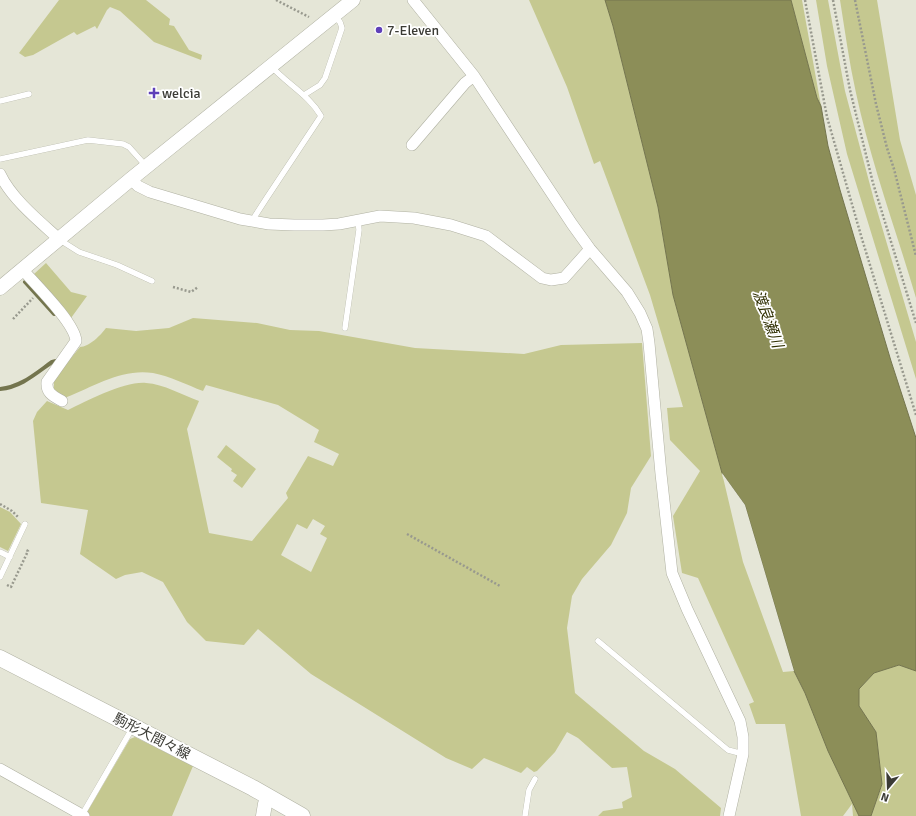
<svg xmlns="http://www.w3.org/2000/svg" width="916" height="816" viewBox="0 0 916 816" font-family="Signika,'Noto Sans JP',sans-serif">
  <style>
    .green { fill: #c5c890; fill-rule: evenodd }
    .water { fill: #8c8e58; stroke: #74754e }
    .pier { fill: #e5e6d7 }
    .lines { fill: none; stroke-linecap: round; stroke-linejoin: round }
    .stream { stroke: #74754e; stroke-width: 4 }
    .service-casing { stroke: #b0b1a2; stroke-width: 6 }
    .minor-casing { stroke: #b0b1a2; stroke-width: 12 }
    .tertiary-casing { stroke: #b0b1a2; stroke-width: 15 }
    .secondary-casing { stroke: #b0b1a2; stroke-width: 17 }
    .path { stroke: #98998e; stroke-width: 2.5; stroke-dasharray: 2 2; stroke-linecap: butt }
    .service { stroke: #fff; stroke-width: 5.5 }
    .minor { stroke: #fff; stroke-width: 11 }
    .tertiary { stroke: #fff; stroke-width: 14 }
    .secondary { stroke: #fff; stroke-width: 16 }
    .poi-dot { fill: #5f40b9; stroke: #fff; stroke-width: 1.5 }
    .labels { text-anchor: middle; stroke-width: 3.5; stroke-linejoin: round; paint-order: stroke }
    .poi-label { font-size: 14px; fill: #3b3b35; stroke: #fff; text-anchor: start }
    .street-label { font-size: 14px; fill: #3b3b35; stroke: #fff }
    .water-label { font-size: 15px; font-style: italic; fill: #303003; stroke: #fff }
  </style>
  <rect width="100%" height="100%" fill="#e5e6d7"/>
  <path class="green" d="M 59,0 L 146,0 L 170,19 L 169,25 L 174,26 L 189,50 L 202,55 L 201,60 L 154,42 L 120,11 L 110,7 L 107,10 L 97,29 L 95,26 L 77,35 L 74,32 L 33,55 L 25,57 L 19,53 Z
    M 529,0 L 605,0 L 613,26 L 658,207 L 673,295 L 722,473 L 743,562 L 783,672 L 794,671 L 805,693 L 828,751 L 859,816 L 853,816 L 852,804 L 843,816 L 801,816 L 785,724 L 756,724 L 749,704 L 754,702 L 698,578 L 682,573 L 673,516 L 700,471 L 670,440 L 667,408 L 683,407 L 650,295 L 600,161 L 594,164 L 567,87 Z
    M 791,0 L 802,0 L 821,106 L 817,98 Z
    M 816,0 L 828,0 L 845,91 L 874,200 L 916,342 L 916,379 L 847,154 L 827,66 Z
    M 840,0 L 877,0 L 900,140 L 916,195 L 916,298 C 896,230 871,163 856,93 C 849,62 845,31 840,0 Z
    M 46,263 L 71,292 L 87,296 L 71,318 L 35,277 L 34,274 Z
    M 193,318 L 257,323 L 290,330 L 319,331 L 415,348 L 524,354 L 561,345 L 642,343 L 651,456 L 631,488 L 627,513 L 611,545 L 582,579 L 572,596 L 567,628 L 575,693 L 644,751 L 675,769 L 721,808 L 720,816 L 598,816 L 603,811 L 623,808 L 622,802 L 632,797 L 627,767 L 612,768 L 578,738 L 567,732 L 555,752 L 537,771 L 534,772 L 527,767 L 521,773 L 484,758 L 472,769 L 446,758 L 311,674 L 258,629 L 244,645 L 206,641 L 187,622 L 163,582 L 142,572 L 125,575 L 116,579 L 80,554 L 88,510 L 41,503 L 33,421 L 37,412 L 47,401 L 68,410 C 87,401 125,381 146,383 C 164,384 182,395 199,401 L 187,429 L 209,533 L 252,541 L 288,498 L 286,493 L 308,456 L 333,466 L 339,454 L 314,442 L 319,430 L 278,405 L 206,385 L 203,391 C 187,385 170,376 153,373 C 123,368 94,386 67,397 L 63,397 L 54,389 L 54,379 L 80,347 C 89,347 101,335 106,328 L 136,331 L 169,328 ZM 313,519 L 325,526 L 320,534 L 327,538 L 311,572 L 281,555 L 297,524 L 307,529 Z
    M 226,445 L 256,469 L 242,488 L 233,481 L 237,475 L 231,471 L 232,469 L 217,457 Z
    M 0,507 L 10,512 L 21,524 L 8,551 L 0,547 Z
    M 899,665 L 916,671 L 916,816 L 871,816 L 882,785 L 876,732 L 859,706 L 859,689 L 874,673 Z
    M 135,737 L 193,766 L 172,816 L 90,816 L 86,814 L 130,739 Z"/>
  <path class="water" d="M 605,0 L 791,0 L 817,98 L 821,106 L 828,146 L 840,190 L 891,361 L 916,438 L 916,671 L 899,665 L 874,673 L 859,689 L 859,706 L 876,732 L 882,784 L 871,816 L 859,816 L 828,751 L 805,693 L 794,671 L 745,505 L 722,473 L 673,295 L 658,207 L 613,26 Z"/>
  <path class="pier" d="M 722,473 L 745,505 L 794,671 L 792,671 L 743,506 L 723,478 Z"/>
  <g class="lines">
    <path class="stream" d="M 25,282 L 54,314
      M 0,389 C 21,387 35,374 52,362 L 56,361"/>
    <defs>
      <path id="service" d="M 304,95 L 320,85 L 325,78 L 342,28 L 340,22 L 334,16
        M 0,101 L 29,94
        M 0,159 L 88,140 L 123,144 L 129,147 L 146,166
        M 254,222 L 255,216 L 266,199 L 321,116 C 309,95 287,84 271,66
        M 60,240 L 79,252 L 117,265 L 152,281
        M 345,328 L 359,230 L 358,220
        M 0,552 L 10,557
        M 0,577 L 25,524
        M 598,641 L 728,750 L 743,754
        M 82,815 L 133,727
        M 525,816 L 529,790 L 535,779"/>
      <path id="minor" d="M 413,0 L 474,76 L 572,224 L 590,249 L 627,292 L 640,313 L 647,329 L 649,343 L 661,474 L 672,573 L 687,609 L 740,721 L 743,737 L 743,754 L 729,816
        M 412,145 L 465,83 L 474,76
        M 0,174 C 11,198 39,221 58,238
        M 131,179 L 138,186 L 150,192 L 240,219 L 269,224 L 294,225 L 323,225 L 339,224 L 380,216 L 414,218 L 451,225 L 486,236 L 542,278 L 551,280 L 564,278 L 590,249
        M 22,269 C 35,284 75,323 76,341 L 47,382 C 46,393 53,396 62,401
        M 0,769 L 84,816"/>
      <path id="tertiary" d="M 0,288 L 131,179 L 353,0
        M 263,816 L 265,804 L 268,796"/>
      <path id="secondary" d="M 0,658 L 253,788 L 302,816"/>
    </defs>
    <use href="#service" class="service-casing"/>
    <use href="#minor" class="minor-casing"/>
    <use href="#tertiary" class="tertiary-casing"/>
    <use href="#secondary" class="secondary-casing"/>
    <path class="path" d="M 276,0 L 309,17
      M 805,0 L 827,117 L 862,239 L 916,415
      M 833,0 L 850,90 L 873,183 L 916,323
      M 855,0 L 876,104 L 887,148 L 894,169 L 916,256
      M 173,287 L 191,292 L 198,287
      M 13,319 L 33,298
      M 0,504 L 12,511 L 19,518
      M 407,534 L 500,586
      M 7,585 L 11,587 L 28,551 L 26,550"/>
    <use href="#service" class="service"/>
    <use href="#minor" class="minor"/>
    <use href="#tertiary" class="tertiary"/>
    <use href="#secondary" class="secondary"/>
  </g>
  <g class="poi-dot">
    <circle cx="379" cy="30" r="4"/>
    <path d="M152 87h4v4h4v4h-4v4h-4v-4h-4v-4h4z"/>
  </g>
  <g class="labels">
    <g class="poi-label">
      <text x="387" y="35">7-Eleven</text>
      <text x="162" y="98">welcia</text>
    </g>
    <g class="street-label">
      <text transform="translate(152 736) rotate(27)" y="5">駒形大間々線</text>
    </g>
    <g class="water-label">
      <text transform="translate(768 319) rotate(70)" y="5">渡良瀬川</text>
    </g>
  </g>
  <g transform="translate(888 788) rotate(199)" stroke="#ffffff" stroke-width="3" paint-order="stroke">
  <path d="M0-3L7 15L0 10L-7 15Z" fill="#3b3b35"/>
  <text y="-6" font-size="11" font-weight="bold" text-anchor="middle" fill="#3b3b35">N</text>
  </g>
</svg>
